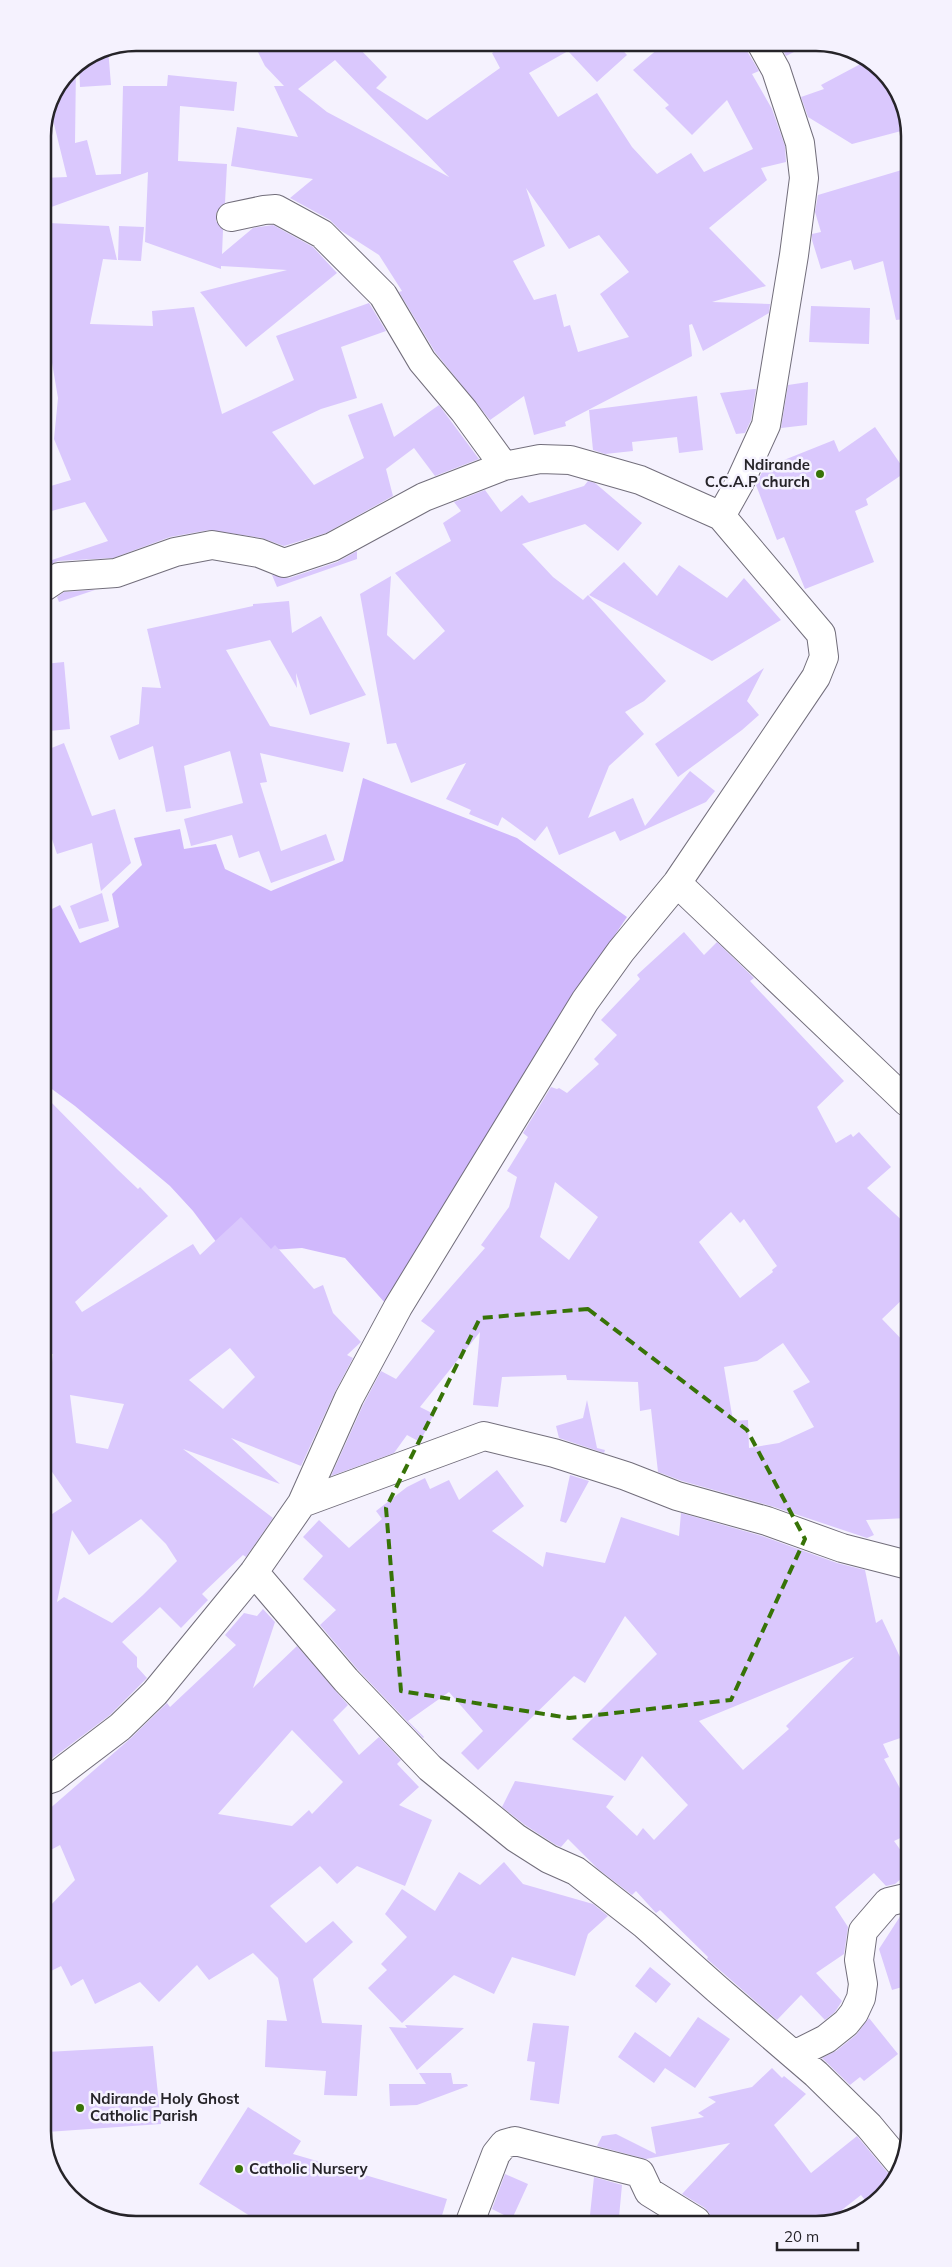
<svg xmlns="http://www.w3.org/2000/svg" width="952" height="2267" viewBox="0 0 952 2267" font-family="Mulish,sans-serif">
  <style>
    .green { fill: #d0b8fc }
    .building { fill: #dac8fd; fill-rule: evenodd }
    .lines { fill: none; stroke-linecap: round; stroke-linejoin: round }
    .minor-casing { stroke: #726e7b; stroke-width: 30 }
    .minor { stroke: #fff; stroke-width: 28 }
    .marked { fill: none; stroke: #377307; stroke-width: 4; stroke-dasharray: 10 6; stroke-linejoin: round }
    .poi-dot { fill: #377307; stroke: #f5f2fe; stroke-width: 2 }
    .labels { text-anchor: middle; stroke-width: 5; stroke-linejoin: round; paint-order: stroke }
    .poi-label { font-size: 15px; font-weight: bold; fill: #262429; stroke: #f5f2fe; text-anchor: start }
    .rim { fill: none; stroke: #262429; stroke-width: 2.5 }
  </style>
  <rect width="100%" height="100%" fill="#f5f2fe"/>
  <path class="green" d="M 363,778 L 517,838 L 627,917 L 581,985 L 386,1304 L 345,1258 L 302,1248 L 256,1251 L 223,1251 L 193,1211 L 170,1186 L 75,1106 L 45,1084 L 44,913 L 60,905 L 80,943 L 119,927 L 112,894 L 142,865 L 134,838 L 180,829 L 184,849 L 216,844 L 225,869 L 271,891 L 343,861 Z"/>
  <path class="building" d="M 269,43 L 357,43 L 355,44 L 387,77 L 376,88 L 427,120 L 500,68 L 492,53 L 508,43 L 616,43 L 627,55 L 597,82 L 568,51 L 529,73 L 558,117 L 597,93 L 632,147 L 657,174 L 691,153 L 704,172 L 753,149 L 727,100 L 692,135 L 665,108 L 669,105 L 633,70 L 665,43 L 745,43 L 747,51 L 759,71 L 752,74 L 772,109 L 785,146 L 786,162 L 761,168 L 767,180 L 709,228 L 766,286 L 712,302 L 770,304 L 769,313 L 703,351 L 692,324 L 689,325 L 692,356 L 565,422 L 566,426 L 534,435 L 524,396 L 490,420 L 435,352 L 399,292 L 402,291 L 379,255 L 340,230 L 330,220 L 290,198 L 313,179 L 231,166 L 237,127 L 298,137 L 274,86 L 284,86 L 265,66 L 258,52 ZM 335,60 L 369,95 L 449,177 L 327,112 L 298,89 ZM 526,188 L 569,249 L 599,235 L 629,272 L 600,294 L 629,337 L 578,352 L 570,325 L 564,327 L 556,294 L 534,300 L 513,261 L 545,246 Z
    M 779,43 L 812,43 L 786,56 Z
    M 108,48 L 111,85 L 80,87 L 79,64 L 101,50 Z
    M 868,60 L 873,62 L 896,94 L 905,111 L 905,130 L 852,144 L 808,117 L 801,97 L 824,89 L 821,85 Z
    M 76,66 L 75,143 L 87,140 L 96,175 L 121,174 L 123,86 L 167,86 L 168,75 L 237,82 L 234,111 L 180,106 L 178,161 L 227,164 L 225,203 L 216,213 L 216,221 L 223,230 L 222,254 L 253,228 L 273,225 L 313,247 L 337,273 L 246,347 L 200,292 L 287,270 L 221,266 L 221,269 L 145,242 L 148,172 L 43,210 L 43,178 L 67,177 L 51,112 L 70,70 Z
    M 905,169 L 905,319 L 896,320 L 883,261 L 854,270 L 851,260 L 821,269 L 812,240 L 812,234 L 821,232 L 815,212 L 818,195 Z
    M 49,223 L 109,226 L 117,260 L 103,259 L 90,324 L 153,326 L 152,311 L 194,307 L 222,414 L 294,380 L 276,336 L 369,303 L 386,331 L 341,347 L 357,398 L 321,409 L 272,432 L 314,485 L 364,458 L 348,415 L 382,403 L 394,437 L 439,405 L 479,459 L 435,476 L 414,448 L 386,469 L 393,496 L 326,533 L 284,546 L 262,538 L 209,530 L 170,537 L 113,558 L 58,561 L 47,566 L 46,562 L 108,541 L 85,502 L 44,513 L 44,488 L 71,480 L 54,439 L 58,398 L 50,351 L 43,353 L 43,267 L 46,266 Z
    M 119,226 L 144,227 L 141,261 L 118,260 Z
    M 811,306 L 870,308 L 869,344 L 809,342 Z
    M 808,382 L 807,425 L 781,428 L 788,385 Z
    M 754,389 L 756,389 L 751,420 L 745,433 L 736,434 L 720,393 Z
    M 697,396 L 703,450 L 679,453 L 677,437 L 632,442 L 633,451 L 605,454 L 593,450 L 589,410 Z
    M 875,427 L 906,472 L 866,499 L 868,505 L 855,511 L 874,562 L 805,589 L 784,537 L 777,540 L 756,485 L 764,468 L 834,440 L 839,452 Z
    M 588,481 L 595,483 L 642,523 L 618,551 L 585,524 L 522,544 L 553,577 L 583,600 L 588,595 L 666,681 L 644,701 L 625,712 L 644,734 L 609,766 L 588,818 L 633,798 L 645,826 L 690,771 L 715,791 L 706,802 L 620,841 L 615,831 L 559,855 L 547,826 L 535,841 L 502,817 L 498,826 L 469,814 L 471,810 L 446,799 L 466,763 L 411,783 L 396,743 L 387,744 L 360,594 L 391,576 L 387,635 L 414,660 L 445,631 L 395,573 L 451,541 L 443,523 L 461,511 L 454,502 L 485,490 L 501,512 L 522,495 L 529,503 L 584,486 Z
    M 357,551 L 357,559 L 277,587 L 272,575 L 289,578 L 337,562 Z
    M 624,562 L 657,596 L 679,565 L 727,598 L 744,578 L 781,620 L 712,661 L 589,595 Z
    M 95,590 L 59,602 L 57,597 L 64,592 Z
    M 289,601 L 292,633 L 321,616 L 366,695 L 310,715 L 296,673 L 297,688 L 270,640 L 226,650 L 270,726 L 350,743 L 343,772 L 260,753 L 267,782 L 260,783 L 281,851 L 326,834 L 335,860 L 271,883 L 259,851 L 239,858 L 232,835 L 191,846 L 184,819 L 243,803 L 230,751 L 184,766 L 191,808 L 166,812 L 153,746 L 119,760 L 110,736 L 139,724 L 142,687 L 161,688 L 147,629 L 253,606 L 253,604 Z
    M 64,662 L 70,729 L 49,731 L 46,698 L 44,698 L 44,664 Z
    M 764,668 L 747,701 L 759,715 L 742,730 L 678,777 L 655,744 Z
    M 64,743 L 92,816 L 115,809 L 131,863 L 101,891 L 92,843 L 57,854 L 44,815 L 44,751 Z
    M 102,893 L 109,921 L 79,929 L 70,906 Z
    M 684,932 L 704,955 L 717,942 L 754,978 L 750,981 L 844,1081 L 817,1107 L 836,1143 L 851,1134 L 853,1137 L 859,1132 L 891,1167 L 867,1188 L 907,1225 L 907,1295 L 882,1319 L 908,1346 L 908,1518 L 866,1520 L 874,1535 L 867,1538 L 771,1506 L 682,1481 L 658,1472 L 651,1409 L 640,1411 L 638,1382 L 567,1380 L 566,1375 L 502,1377 L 498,1407 L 473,1405 L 480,1332 L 420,1407 L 434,1414 L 420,1442 L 407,1435 L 394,1453 L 331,1476 L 363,1405 L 381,1371 L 396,1379 L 435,1331 L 421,1321 L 485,1248 L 481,1245 L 509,1207 L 517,1177 L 507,1171 L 528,1137 L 523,1133 L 551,1087 L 557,1089 L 559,1088 L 567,1093 L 599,1064 L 594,1059 L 617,1035 L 601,1020 L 640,979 L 637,975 ZM 555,1182 L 598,1217 L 569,1260 L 540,1237 ZM 731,1212 L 740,1223 L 744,1219 L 777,1266 L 772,1270 L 773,1272 L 740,1298 L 699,1242 ZM 783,1343 L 810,1382 L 793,1391 L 814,1427 L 779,1443 L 749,1448 L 748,1420 L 733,1421 L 724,1367 L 757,1361 Z
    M 45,1096 L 117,1169 L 138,1189 L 140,1187 L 168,1216 L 75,1302 L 82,1312 L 193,1244 L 200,1255 L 241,1217 L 271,1249 L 275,1245 L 314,1289 L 323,1285 L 333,1313 L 361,1342 L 347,1355 L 353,1358 L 335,1392 L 301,1466 L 231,1438 L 280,1484 L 183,1449 L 273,1518 L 246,1557 L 243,1555 L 202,1594 L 208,1600 L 181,1628 L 160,1607 L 122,1642 L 137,1657 L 137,1667 L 147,1678 L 110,1715 L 46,1763 L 46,1609 L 48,1607 L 46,1607 L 46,1518 L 72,1501 L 46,1463 L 46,1410 L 53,1354 L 46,1354 ZM 230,1348 L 255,1377 L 223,1409 L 189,1380 ZM 70,1395 L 124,1404 L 108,1449 L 76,1443 ZM 141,1519 L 166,1544 L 177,1561 L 143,1595 L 112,1623 L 64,1597 L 57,1602 L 72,1530 L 89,1555 Z
    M 587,1400 L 597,1448 L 605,1450 L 604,1453 L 559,1438 L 556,1426 L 583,1418 Z
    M 497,1470 L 524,1506 L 492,1531 L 543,1567 L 546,1552 L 605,1563 L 621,1517 L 679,1536 L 681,1513 L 762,1536 L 837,1563 L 865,1570 L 876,1623 L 882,1619 L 908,1674 L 909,1735 L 883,1744 L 889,1757 L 884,1759 L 908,1803 L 901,1810 L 909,1825 L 909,1834 L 894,1841 L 909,1862 L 909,1872 L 895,1884 L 886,1886 L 874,1873 L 835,1907 L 848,1927 L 844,1954 L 816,1973 L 842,2001 L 835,2012 L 825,2020 L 801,1995 L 777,2020 L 707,1959 L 708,1957 L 660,1910 L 656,1913 L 636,1891 L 632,1895 L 598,1869 L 568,1839 L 561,1847 L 556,1845 L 525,1825 L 502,1807 L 515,1781 L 614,1796 L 606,1807 L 637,1836 L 643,1828 L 654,1840 L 688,1805 L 642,1756 L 625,1781 L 572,1739 L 657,1654 L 625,1616 L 585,1683 L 574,1676 L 478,1770 L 461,1753 L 483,1731 L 449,1692 L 408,1721 L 424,1737 L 423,1738 L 358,1670 L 320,1625 L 336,1610 L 303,1579 L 323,1556 L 303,1537 L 319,1520 L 349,1548 L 382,1519 L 376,1511 L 407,1487 L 425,1478 L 430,1489 L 449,1480 L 459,1500 ZM 854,1657 L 786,1726 L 789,1729 L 743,1770 L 699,1721 Z
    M 570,1475 L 589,1481 L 566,1523 L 560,1521 Z
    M 263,1609 L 275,1622 L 253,1688 L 297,1646 L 348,1705 L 333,1720 L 359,1755 L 379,1737 L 401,1760 L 397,1764 L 419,1787 L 399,1805 L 432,1820 L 405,1886 L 357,1866 L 337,1884 L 320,1866 L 270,1906 L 306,1943 L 333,1921 L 353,1942 L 313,1979 L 322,2023 L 362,2025 L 357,2096 L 324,2095 L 326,2071 L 265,2067 L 267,2020 L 287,2021 L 278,1978 L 253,1953 L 209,1980 L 197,1965 L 159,2002 L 140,1982 L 95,2004 L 83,1979 L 71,1986 L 61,1966 L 47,1973 L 47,1909 L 75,1880 L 60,1845 L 47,1852 L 47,1811 L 131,1738 L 167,1703 L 170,1707 L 236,1645 L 225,1635 L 244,1613 L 257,1616 ZM 292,1730 L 343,1782 L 312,1814 L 309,1810 L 292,1826 L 218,1814 Z
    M 504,1862 L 523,1884 L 593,1904 L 608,1916 L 588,1934 L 575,1976 L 512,1957 L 494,1994 L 454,1975 L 402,2023 L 368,1988 L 387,1970 L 381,1964 L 407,1937 L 385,1914 L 402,1889 L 435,1911 L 459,1872 L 480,1885 Z
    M 909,1913 L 909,1985 L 892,1990 L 879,1949 L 901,1915 Z
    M 650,1967 L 671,1984 L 656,2003 L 635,1986 Z
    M 698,2017 L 730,2039 L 695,2088 L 665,2068 L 654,2083 L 618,2057 L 635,2032 L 670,2057 Z
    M 869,2018 L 898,2054 L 864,2081 L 860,2077 L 850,2085 L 822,2058 L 836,2051 L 856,2035 Z
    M 533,2023 L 569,2026 L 559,2104 L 530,2100 L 535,2062 L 527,2061 Z
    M 405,2025 L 464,2028 L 417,2070 L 389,2027 L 407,2028 Z
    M 153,2046 L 161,2124 L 47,2132 L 47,2052 Z
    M 772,2068 L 782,2078 L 784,2076 L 806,2094 L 774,2125 L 811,2173 L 857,2136 L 887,2172 L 894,2177 L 890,2188 L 868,2204 L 861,2195 L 829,2220 L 711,2220 L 709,2213 L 705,2208 L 682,2194 L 730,2143 L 646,2159 L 597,2146 L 602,2136 L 616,2134 L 656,2154 L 651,2127 L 704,2117 L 698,2113 L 716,2102 L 708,2097 L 752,2087 Z
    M 419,2073 L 451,2073 L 453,2084 L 467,2084 L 468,2086 L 417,2105 L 390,2106 L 389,2084 L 426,2084 Z
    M 248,2107 L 301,2141 L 293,2154 L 447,2199 L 440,2222 L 261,2223 L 199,2184 Z
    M 505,2174 L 528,2184 L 512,2219 L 492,2209 Z
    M 594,2177 L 622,2185 L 619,2217 L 590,2215 Z"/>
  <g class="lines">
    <defs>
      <path id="minor" d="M 231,217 L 264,210 L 276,209 L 322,234 L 383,295 L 422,361 L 464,411 L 504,466
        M 44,587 L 59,577 L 116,573 L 175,552 L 212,545 L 259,553 L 284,563 L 332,547 L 424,497 L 504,466 L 540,459 L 570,460 L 640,480 L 721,516
        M 677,883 L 907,1102
        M 302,1503 L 484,1436 L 554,1453 L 626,1476 L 677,1496 L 767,1521 L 842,1548 L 908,1565
        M 254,1572 L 346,1680 L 430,1768 L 516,1838 L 549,1859 L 576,1871 L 645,1925 L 717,1989 L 816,2074 L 869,2126 L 899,2162
        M 47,1780 L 53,1778 L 120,1727 L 155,1693 L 254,1572 L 302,1503 L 349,1398 L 398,1307 L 585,1001 L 621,951 L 677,883 L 816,677 L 824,657 L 821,634 L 721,516 L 739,484 L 766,425 L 794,255 L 804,178 L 800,143 L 776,70 L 761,43
        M 794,2055 L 826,2039 L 846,2023 L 854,2013 L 861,1998 L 863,1984 L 859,1960 L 863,1931 L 888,1902 L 909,1897
        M 470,2222 L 496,2154 L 504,2144 L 515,2141 L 640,2173 L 649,2192 L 696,2221"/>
    </defs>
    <use href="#minor" class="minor-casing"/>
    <use href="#minor" class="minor"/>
  </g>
  <path class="marked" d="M 588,1309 L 747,1430 L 805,1539 L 731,1700 L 569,1718 L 401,1691 L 386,1508 L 480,1318 Z"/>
  <g class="poi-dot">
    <circle cx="820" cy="474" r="5"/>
    <circle cx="80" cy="2108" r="5"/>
    <circle cx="239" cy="2169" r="5"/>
  </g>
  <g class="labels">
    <g class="poi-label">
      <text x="810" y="470" text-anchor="end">Ndirande<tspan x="810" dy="17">C.C.A.P church</tspan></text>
      <text x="90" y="2104">Ndirande Holy Ghost<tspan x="90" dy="17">Catholic Parish</tspan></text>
      <text x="249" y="2174">Catholic Nursery</text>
    </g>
  </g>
  <path d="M0 0H952V2267H0ZM136 51H816A85 85 0 0 1 901 136V2131A85 85 0 0 1 816 2216H136A85 85 0 0 1 51 2131V136A85 85 0 0 1 136 51Z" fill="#f5f2fe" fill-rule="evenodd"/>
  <path class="rim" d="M136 51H816A85 85 0 0 1 901 136V2131A85 85 0 0 1 816 2216H136A85 85 0 0 1 51 2131V136A85 85 0 0 1 136 51Z"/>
  <path d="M777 2242v8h81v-8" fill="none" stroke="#262429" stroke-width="2.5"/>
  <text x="784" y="2242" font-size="15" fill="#262429" stroke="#f5f2fe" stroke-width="4" paint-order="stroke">20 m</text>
</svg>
